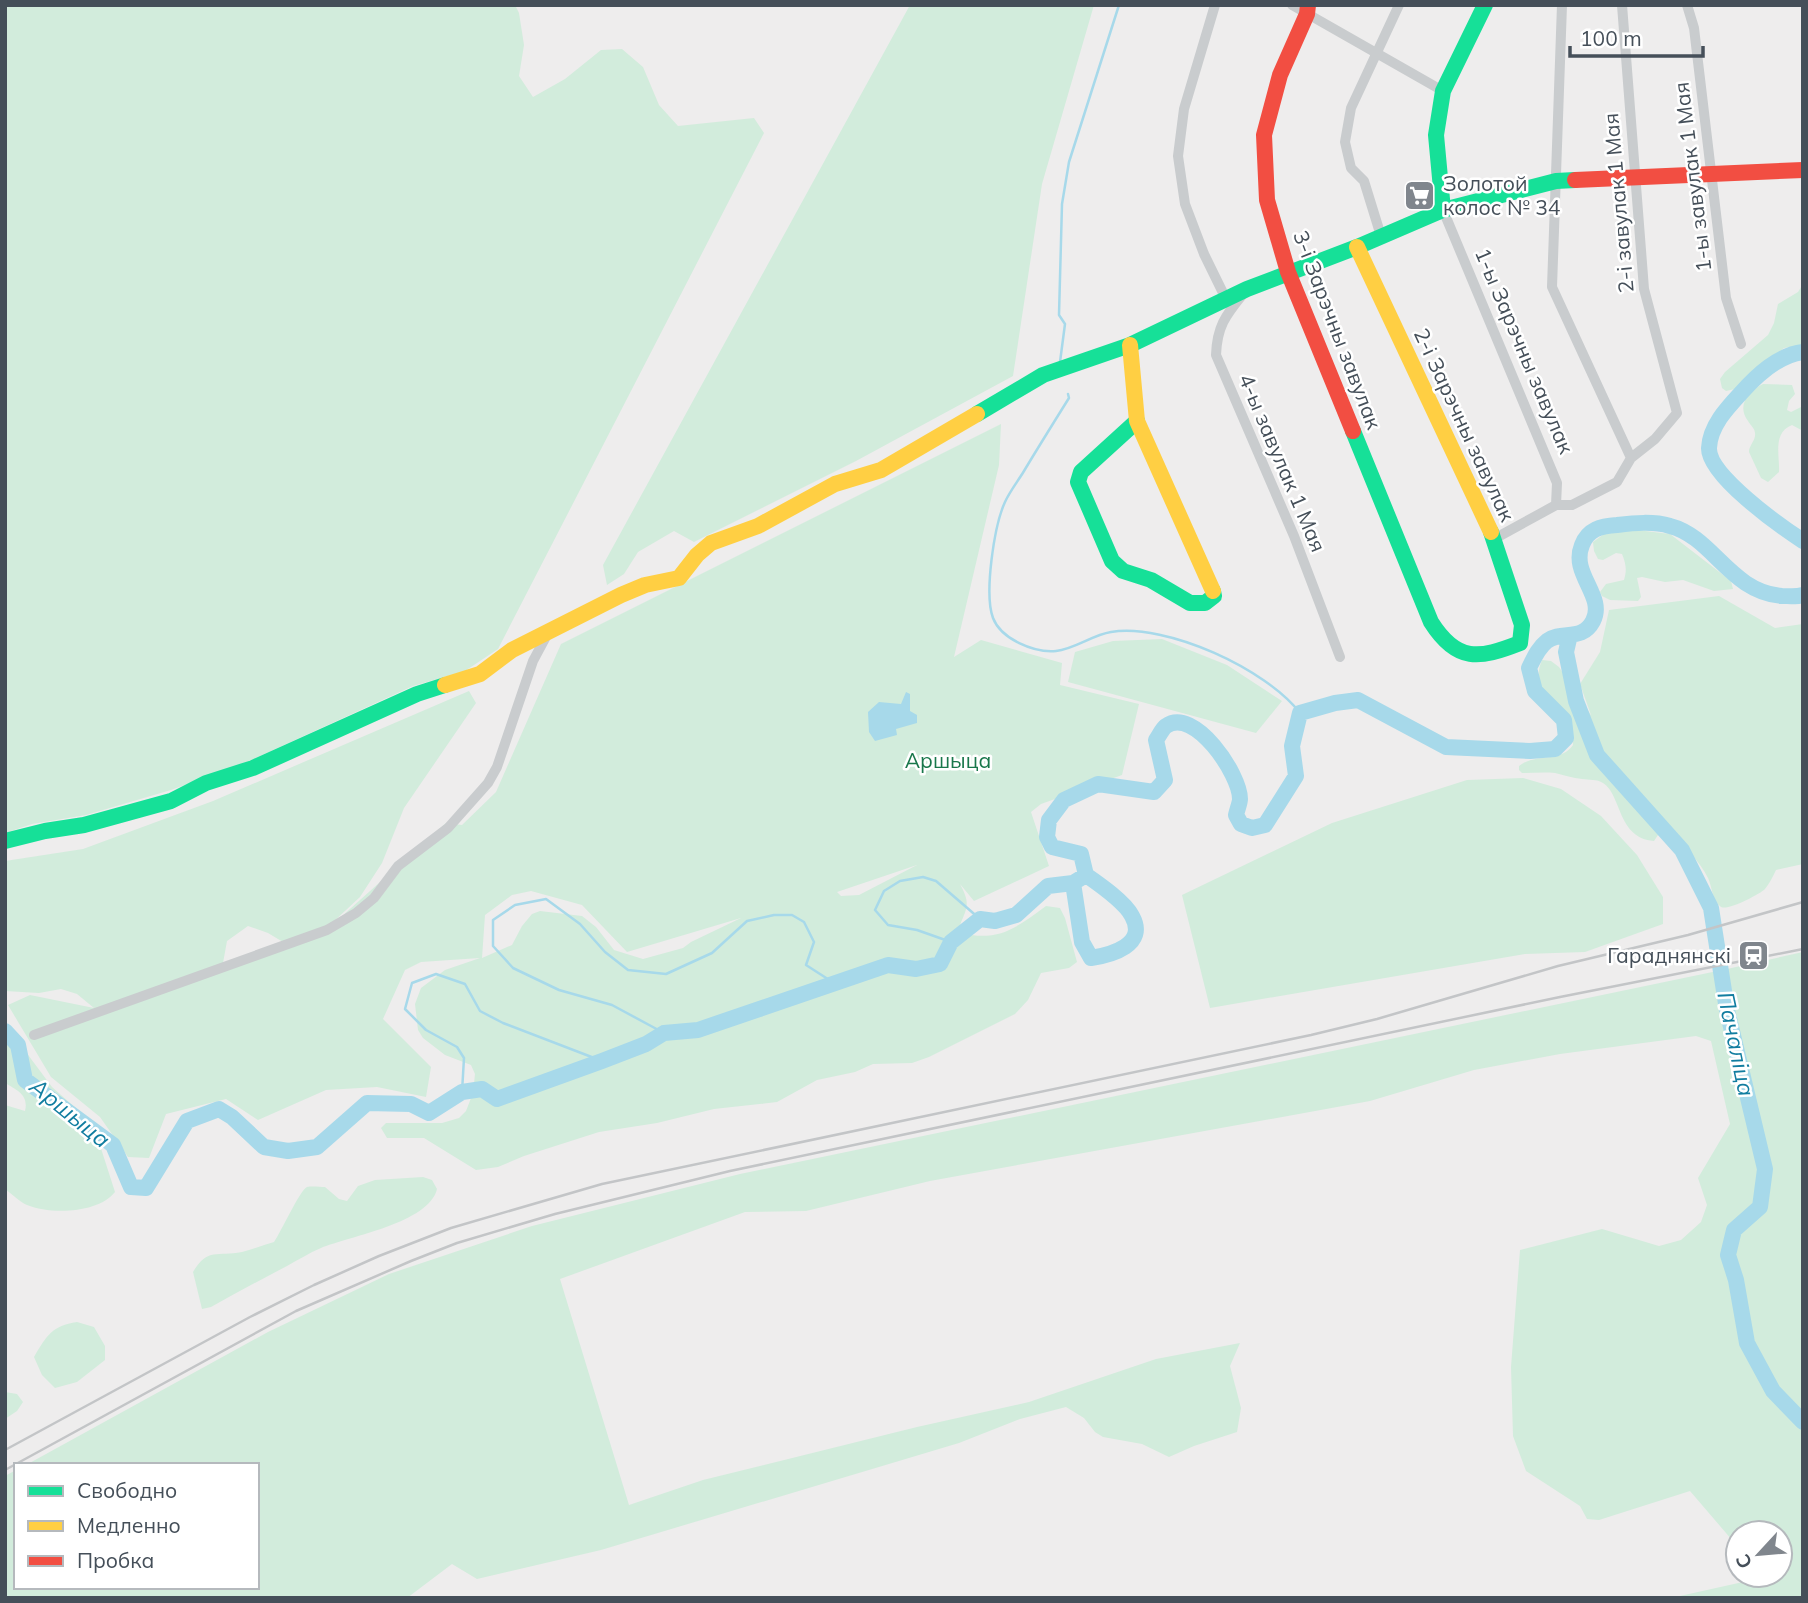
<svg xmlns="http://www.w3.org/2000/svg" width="1808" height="1603" viewBox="0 0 1808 1603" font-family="Mulish,sans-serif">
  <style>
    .green { fill: #d2ecdc; fill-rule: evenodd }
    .water { fill: #a7d9ea }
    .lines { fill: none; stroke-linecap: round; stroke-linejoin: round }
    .stream { stroke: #a7d9ea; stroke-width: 2.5 }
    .river { stroke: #a7d9ea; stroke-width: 16 }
    .street { stroke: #c9ccce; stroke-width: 10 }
    .fast { stroke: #16e098; stroke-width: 16 }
    .slow { stroke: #ffcf43; stroke-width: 16 }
    .jam { stroke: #f24e42; stroke-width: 16 }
    .rail { stroke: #c3c5c7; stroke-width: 2.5 }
    .labels { text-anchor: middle; stroke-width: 5; stroke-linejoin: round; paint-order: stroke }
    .street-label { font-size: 21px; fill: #454f59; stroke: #fff }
    .poi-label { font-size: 21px; fill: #454f59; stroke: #fff; text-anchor: start }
    .park-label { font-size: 21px; fill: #19774b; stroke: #fff }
    .water-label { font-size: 23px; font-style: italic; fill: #117da0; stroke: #fff }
  </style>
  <rect width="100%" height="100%" fill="#eeeded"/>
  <path class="green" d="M 5,5 L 515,5 L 519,13 L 524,45 L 519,76 L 533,97 L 565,79 L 601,50 L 622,49 L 643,67 L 659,105 L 678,126 L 754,118 L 764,133 L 498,649 L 465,671 L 413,686 L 247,762 L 171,790 L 86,815 L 32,824 L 5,833 Z
    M 910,5 L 1094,5 L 1042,184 L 1013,376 L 856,461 L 694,542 L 674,531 L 638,552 L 624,574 L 607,585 L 603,565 Z
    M 1803,284 L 1803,345 L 1784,348 L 1735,389 L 1726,391 L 1722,388 L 1720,379 L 1725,372 L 1768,335 L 1774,323 L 1778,304 L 1798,292 Z
    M 1763,384 L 1792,385 L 1795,394 L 1789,401 L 1787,410 L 1791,412 L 1803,406 L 1803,431 L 1792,425 C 1772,433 1780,456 1779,472 L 1768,482 L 1761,478 L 1749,452 C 1749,446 1754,442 1755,436 C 1756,429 1751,426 1748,421 C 1736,405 1749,391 1763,384 Z
    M 1001,424 L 999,465 L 954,657 L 981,640 L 1062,663 L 1060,685 L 1139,704 L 1122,775 L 1041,804 L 1031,812 L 1049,866 L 974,901 L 960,884 C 970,903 968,906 960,925 L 964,934 C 1001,941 1017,927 1046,906 L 1060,908 L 1065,918 L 1077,962 L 1069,968 L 1041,973 L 1028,1000 L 1015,1014 L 929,1057 L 912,1063 L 873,1064 L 855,1072 L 817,1080 L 777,1102 L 714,1109 L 657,1123 L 599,1132 L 524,1156 L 498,1167 L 476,1170 L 424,1138 L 387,1138 L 381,1128 L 386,1123 L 442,1123 L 459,1118 L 466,1111 L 473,1093 L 475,1074 L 471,1065 L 445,1055 L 423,1038 L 418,1030 L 415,1004 L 421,988 L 445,970 L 480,958 L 421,962 L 405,970 L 383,1019 L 431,1067 L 426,1097 L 377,1087 L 326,1090 L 258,1120 L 226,1099 L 166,1114 L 149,1158 L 128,1157 L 100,1117 L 51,1077 L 8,1005 L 30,995 L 94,1008 L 77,994 L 61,989 L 39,993 L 5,991 L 5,861 L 83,849 L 213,801 L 469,691 L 476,703 L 404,808 L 382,863 L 360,897 L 331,924 L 283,942 L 268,933 L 248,926 L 227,941 L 223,963 L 322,934 L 446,823 L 462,825 L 496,792 L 561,644 ZM 917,865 L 859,895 L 841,896 L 837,892 ZM 531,891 L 582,905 L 627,952 L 741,918 L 691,942 L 683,948 L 643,959 L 614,950 L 596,927 L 582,916 L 540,911 L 532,914 L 522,926 L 512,945 L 482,958 L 485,915 L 512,895 Z
    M 1637,530 L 1670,534 L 1731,581 L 1733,589 L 1714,591 L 1683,580 L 1665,582 L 1642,577 L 1637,578 L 1641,597 L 1638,601 L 1610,600 L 1602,596 L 1600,592 L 1606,584 L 1624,580 C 1627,570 1626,564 1622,554 L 1616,553 L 1603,560 L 1598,559 L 1594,551 L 1593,542 L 1604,534 Z
    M 1719,596 L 1775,628 L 1803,624 L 1803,864 L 1776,870 C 1773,876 1770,883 1765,889 C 1760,894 1728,911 1721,907 C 1712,901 1712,886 1708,878 C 1700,861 1682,845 1670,831 L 1662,829 L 1654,841 C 1617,838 1622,795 1603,783 C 1597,779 1589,780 1582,779 C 1573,778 1564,775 1555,773 C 1545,772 1533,773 1522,773 L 1519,770 L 1519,766 C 1535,753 1561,763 1573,745 C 1572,736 1571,726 1565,718 C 1552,700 1530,688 1542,660 L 1551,661 L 1559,667 L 1591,715 L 1580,684 L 1600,652 L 1609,610 Z
    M 1162,639 L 1227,665 L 1282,701 L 1256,733 L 1068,682 L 1075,652 L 1113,641 Z
    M 1523,778 L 1561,789 L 1601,816 L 1637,855 L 1663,897 L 1663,924 L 1585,952 L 1525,954 L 1210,1008 L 1182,895 L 1332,823 L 1467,780 Z
    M 1803,952 L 1803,1598 L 1671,1598 L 1743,1582 L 1747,1575 L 1780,1575 L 1780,1533 L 1738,1533 L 1738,1547 L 1690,1491 L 1599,1520 L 1587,1519 L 1580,1506 L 1526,1471 L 1513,1436 L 1511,1367 L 1520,1250 L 1602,1229 L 1659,1246 L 1681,1240 L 1701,1222 L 1707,1205 L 1698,1178 L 1730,1124 L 1711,1041 L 1696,1036 L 1560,1054 L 1474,1070 L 1370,1101 L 930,1181 L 806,1211 L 745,1212 L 560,1279 L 629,1505 L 703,1480 L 917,1427 L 1029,1402 L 1156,1359 L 1240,1343 L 1230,1366 L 1241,1408 L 1237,1432 L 1194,1446 L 1169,1457 L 1142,1444 L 1103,1437 L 1095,1432 L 1084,1418 L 1066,1407 L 1020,1419 L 959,1443 L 601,1550 L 477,1579 L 452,1564 L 407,1598 L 5,1598 L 5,1476 L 16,1470 L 16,1587 L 257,1587 L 257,1465 L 26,1465 L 268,1332 L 389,1274 L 532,1226 L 740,1174 L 1727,969 Z
    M 5,1031 L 11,1032 L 52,1087 L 88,1119 L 97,1136 L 115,1192 C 99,1213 51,1215 27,1205 C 20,1202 12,1194 5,1189 L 5,1105 L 25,1111 C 29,1095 17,1090 5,1083 Z
    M 423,1177 L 432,1180 L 437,1189 C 429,1223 350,1236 321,1248 C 309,1253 298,1260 287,1266 C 262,1279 236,1293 211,1307 L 202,1309 L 193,1272 C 208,1247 217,1257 242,1252 C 253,1249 264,1245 274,1242 C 281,1232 300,1190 307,1187 C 312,1186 320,1187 325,1187 L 339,1199 L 347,1201 L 358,1186 L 375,1180 Z
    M 77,1322 L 94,1327 L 105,1346 L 105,1360 L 77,1382 L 55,1388 L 42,1375 L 34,1357 C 47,1335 52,1326 77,1322 Z
    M 5,1392 L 17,1394 L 23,1402 L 17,1411 L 5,1419 Z"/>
  <path class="water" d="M 906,692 L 910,694 L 910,711 L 917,715 L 917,723 L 896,729 L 897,735 L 875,741 L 869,732 L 868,712 L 879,702 L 901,704 Z"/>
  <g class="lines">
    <path class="stream" d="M 1060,362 L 1065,324 L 1059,315 L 1062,204 L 1069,162 L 1119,5
      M 1068,394 L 1069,398 C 1054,422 1039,446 1024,471 C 1018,481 1010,491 1005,502 C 994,526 984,594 993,618 C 1001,639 1034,653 1056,651 C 1075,649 1092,635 1111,632 C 1167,623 1266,669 1300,713
      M 951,942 L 917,930 L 888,925 L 875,910 L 884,891 L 900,881 L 923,877 L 936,881 L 980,919
      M 664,1033 L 612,1005 L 559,990 L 513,968 L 493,946 L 493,920 L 515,905 L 546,899 L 580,924 L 605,952 L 628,970 L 666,974 L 712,953 L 747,921 L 774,915 L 792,915 L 804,922 L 814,942 L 806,965 L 834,983
      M 462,1092 L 464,1058 L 457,1047 L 426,1030 L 405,1009 L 412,983 L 436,974 L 465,984 L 480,1011 L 503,1023 L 602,1061"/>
    <path class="river" d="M 1803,352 C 1778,355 1757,375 1741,393 C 1727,408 1710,426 1709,448 C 1708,475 1780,526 1803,541
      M 1570,635 L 1566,652 L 1576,701 L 1597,755 L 1682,850 L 1711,908 L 1727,1010 L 1765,1169 L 1760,1207 L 1734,1230 L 1728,1255 L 1736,1280 L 1747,1343 L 1773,1391 L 1803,1422
      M 1073,883 L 1082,942 L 1091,958 C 1111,955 1148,945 1132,916 C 1125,902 1099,884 1086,875
      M 5,1031 L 18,1045 L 25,1080 L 113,1145 L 131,1187 L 146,1188 L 187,1121 L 219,1109 L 232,1117 L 264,1147 L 288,1151 L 317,1147 L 367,1103 L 411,1104 L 429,1113 L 462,1092 L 482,1089 L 497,1099 L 602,1061 L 646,1044 L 664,1033 L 698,1030 L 888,965 L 916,969 L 940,964 L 951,942 L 980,919 L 995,921 L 1016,915 L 1048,886 L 1073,883 L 1086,875 L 1081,854 L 1052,847 L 1047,837 L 1049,820 L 1064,800 L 1098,784 L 1154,792 L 1165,780 L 1156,740 C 1159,736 1162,729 1166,726 C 1194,706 1240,774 1240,799 C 1240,803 1237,810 1236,815 L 1241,824 L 1252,828 L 1265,825 L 1296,776 L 1292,746 L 1300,713 L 1335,703 L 1358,700 L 1446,747 L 1530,751 L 1555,749 L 1566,738 L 1564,720 L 1535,691 L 1529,668 C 1534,658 1538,648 1547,641 C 1562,630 1582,642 1593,621 C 1606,596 1570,574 1582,545 C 1588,529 1601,526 1617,525 C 1634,523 1653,521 1670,526 C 1713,537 1730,592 1782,596 C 1789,596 1796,597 1803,595"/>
    <path class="street" d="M 1215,5 L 1184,109 L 1178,156 L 1185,204 L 1204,254 L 1226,299
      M 1292,5 L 1443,91
      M 1562,5 L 1552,287 L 1631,458
      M 1687,5 L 1694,28 L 1726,298 L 1741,344
      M 1443,210 L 1557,483 L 1556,505
      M 1381,236 L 1364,181 L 1351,168 L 1345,142 L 1351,108 L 1399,5
      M 1243,294 C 1225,316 1217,327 1216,355 L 1294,536 L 1340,657
      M 1494,539 L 1556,505 L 1572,505 L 1617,482 L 1631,458 L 1655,439 L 1677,413 L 1644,289 L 1622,5
      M 34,1035 L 327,930 L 356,913 L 374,898 L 398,866 L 448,828 L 488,783 L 497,767 L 533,661 L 548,633"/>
    <path class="fast" d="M 1443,210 L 1436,135 L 1443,91 L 1485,5
      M 977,414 L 1043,375 L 1130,345 L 1247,289 L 1357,247 L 1443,210 L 1556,181 L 1575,180
      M 1137,421 L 1081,472 L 1078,482 L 1112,561 L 1123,571 L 1151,580 L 1190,603 L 1205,603 L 1214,596 L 1213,591
      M 1353,431 L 1431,622 C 1457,663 1479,659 1520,643 L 1522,625 L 1491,532
      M 5,841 L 45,831 L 84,825 L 171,801 L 206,783 L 253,768 L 417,694 L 445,685"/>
    <path class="slow" d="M 1357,247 L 1491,532
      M 1130,345 L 1137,421 L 1213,591
      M 445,685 L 480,674 L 512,650 L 621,595 L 645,585 L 679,578 L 697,555 L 711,543 L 758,526 L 835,484 L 881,470 L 977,414"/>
    <path class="jam" d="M 1308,5 L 1307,14 L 1280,75 L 1264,135 L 1267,200 L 1288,272 L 1353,431
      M 1575,180 L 1803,170"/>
    <path class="rail" d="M 5,1450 L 250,1317 L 314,1285 L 379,1256 L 451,1228 L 602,1184 L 1311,1035 L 1377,1019 L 1558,966 L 1688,935 L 1803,902
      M 5,1470 L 296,1311 L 411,1261 L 457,1243 L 555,1214 L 730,1171 L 1560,997 L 1803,949"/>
  </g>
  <defs>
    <symbol id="supermarket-square" viewBox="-11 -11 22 22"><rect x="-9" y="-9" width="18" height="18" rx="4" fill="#80868d" stroke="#fff"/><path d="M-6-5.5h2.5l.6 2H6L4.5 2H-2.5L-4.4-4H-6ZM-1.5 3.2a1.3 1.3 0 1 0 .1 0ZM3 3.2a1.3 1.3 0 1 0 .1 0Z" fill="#fff"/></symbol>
    <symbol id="station-square" viewBox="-11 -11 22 22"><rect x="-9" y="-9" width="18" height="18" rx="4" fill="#80868d" stroke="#fff"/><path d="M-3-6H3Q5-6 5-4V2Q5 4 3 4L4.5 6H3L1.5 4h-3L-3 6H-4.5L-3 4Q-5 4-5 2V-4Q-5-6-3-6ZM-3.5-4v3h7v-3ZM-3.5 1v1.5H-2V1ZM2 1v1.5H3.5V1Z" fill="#fff"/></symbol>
  </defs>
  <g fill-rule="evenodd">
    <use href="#supermarket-square" x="1402" y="178" width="35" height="35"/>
    <use href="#station-square" x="1736" y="938" width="35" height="35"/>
  </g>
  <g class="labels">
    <g class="street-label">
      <text transform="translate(1693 177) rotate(-97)" y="7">1-ы завулак 1 Мая</text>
      <text transform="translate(1619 203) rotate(-95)" y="7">2-і завулак 1 Мая</text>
      <text transform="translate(1337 330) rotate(69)" y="7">3-і Зарэчны завулак</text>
      <text transform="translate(1524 351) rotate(67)" y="7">1-ы Зарэчны завулак</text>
      <text transform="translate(1464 425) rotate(65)" y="7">2-і Зарэчны завулак</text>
      <text transform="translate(1282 463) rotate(67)" y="7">4-ы завулак 1 Мая</text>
    </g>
    <g class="poi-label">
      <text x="1443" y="191">Золотой<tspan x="1443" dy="24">колос № 34</tspan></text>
      <text x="1731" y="963" text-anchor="end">Гараднянскі</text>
    </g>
    <g class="park-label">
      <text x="948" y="768">Аршыца</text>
    </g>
    <g class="water-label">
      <text transform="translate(1736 1044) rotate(78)" y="8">Пачаліца</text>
      <text transform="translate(70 1113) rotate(39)" y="8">Аршыца</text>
    </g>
  </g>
  <rect width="1808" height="1603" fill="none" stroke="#454f59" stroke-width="14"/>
  <rect x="14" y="1463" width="245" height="126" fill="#ffffff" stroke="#b5b9bd" stroke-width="2"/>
  <rect x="28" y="1486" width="35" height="10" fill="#16e098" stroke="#b5b9bd" stroke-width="2"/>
  <text x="77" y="1498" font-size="21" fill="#454f59">Свободно</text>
  <rect x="28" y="1521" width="35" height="10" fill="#ffcf43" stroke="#b5b9bd" stroke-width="2"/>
  <text x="77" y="1533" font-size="21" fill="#454f59">Медленно</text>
  <rect x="28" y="1556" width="35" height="10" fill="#f24e42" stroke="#b5b9bd" stroke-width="2"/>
  <text x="77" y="1568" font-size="21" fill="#454f59">Пробка</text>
  <g transform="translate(1759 1554) rotate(244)"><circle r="33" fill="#ffffff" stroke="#b5b9bd" stroke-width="2"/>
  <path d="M0-5L12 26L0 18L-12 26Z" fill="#80868d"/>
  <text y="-10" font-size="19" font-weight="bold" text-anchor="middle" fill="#454f59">С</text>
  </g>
  <path d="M1570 46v10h133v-10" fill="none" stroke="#454f59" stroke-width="3.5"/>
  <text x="1580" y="46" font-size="21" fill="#454f59" stroke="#ffffff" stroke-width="5" paint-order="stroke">100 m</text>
</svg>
